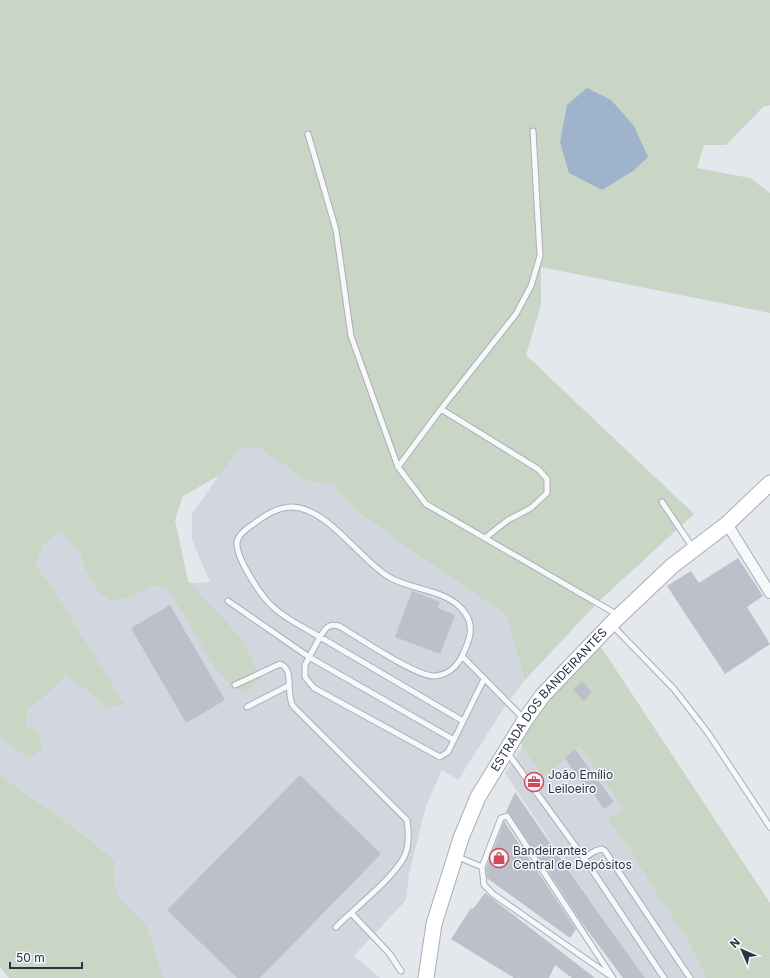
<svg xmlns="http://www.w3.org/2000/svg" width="770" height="978" viewBox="0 0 770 978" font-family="Inter,sans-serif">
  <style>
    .built { fill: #d2d6de }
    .green { fill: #c9d6c5 }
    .water { fill: #9fb4cc }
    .building { fill: #bbc0ca }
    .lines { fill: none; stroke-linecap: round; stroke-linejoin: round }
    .lane-casing { stroke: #a9aeb7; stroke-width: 7 }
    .street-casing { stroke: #a9aeb7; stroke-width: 12 }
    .secondary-casing { stroke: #a9aeb7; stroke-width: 17 }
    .lane { stroke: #f7f8fa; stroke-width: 5 }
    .street { stroke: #f7f8fa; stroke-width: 10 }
    .secondary { stroke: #fff; stroke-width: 15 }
    .labels { text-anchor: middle; stroke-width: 3; stroke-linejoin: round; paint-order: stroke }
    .street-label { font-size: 12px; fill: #2b3445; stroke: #f4f6f9 }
    .poi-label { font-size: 12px; fill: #2b3445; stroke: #f4f6f9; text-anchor: start }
  </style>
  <rect width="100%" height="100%" fill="#e4e7ec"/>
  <path class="built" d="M 257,447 L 308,481 L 334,484 L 338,492 L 360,513 L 420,557 L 505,614 L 525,680 L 507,703 L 458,780 L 442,770 L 426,806 L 409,874 L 406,900 L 354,956 L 380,978 L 164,978 L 157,958 L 132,913 L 120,898 L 114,882 L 115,861 L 91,840 L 0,775 L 0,739 L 29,758 L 38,732 L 26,725 L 28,709 L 48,694 L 66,676 L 93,695 L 107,708 L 47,580 L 35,565 L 44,545 L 59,532 L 79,550 L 84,567 L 133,596 L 152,585 L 210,582 L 192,540 L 192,514 L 224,468 L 238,450 Z
    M 579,746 L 623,808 L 607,819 L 626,843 L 652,887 L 687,939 L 706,978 L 645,978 L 601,917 L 505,773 L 522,747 L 544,779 Z"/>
  <path class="green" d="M 0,0 L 770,0 L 770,105 L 763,107 L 726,145 L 704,145 L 697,168 L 750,178 L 770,193 L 770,313 L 541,267 L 541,305 L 526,355 L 694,514 L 598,602 L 525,680 L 505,614 L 420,557 L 360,513 L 338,492 L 334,485 L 308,481 L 257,447 L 238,450 L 220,475 L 183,496 L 175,520 L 188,581 L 243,640 L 260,678 L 246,692 L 233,686 L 216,670 L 168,588 L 152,585 L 133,596 L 112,601 L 99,593 L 84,567 L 79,550 L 59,532 L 44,545 L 35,565 L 47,580 L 124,704 L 107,708 L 93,695 L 66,676 L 48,694 L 28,709 L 26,725 L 38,732 L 43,748 L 29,758 L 0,739 Z
    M 599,644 L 770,903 L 770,978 L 706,978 L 687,939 L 652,887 L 626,843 L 607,819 L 623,808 L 579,746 L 544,779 L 522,747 L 521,736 L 542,705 Z
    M 0,775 L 91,840 L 115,861 L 114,882 L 120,898 L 147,927 L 164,978 L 9,978 L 0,967 Z"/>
  <path class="water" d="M 587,88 L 611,100 L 634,126 L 648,157 L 633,171 L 602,190 L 569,173 L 560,142 L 567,105 Z"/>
  <path class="building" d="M 738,558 L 763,596 L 747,607 L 770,644 L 725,674 L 667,586 L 691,571 L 699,583 Z
    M 412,591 L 440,602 L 438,608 L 455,615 L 440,654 L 395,637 Z
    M 170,605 L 225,700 L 186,723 L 131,628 Z
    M 582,681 L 592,692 L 584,701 L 573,690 Z
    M 575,749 L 614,802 L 604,809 L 588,786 L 585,788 L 565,758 Z
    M 300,775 L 381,854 L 260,978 L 237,978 L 167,910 Z
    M 515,792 L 601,917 L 645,978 L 623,978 L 582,923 L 510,814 L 506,812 Z
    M 504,821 L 576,929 L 570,938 L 487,878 L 486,868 Z
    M 485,893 L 595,978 L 572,978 L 555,965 L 549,978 L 514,978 L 451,939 L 471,908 L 473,909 Z"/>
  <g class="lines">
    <defs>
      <path id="lane" d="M 308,134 L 336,230 L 351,336 L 398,467 L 426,504 L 618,615
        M 441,409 L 538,469 L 547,479 L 547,493 L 531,508 L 508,520 L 485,538
        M 398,467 L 441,409 L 516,314 L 531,286 L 540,256 L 533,131
        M 662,502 L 693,548
        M 228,601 L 309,657 L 454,740
        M 612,625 L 674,689 L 708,733 L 770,827
        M 462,656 C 456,668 448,675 434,676 C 415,676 358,637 339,626 C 328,623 325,629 320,637 C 304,627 285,619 272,606 C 261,596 236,558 237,543 C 237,536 246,529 252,525 C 264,516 277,507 292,507 C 328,508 360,560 389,577 C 412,591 449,589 465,613 C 475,627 469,642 462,656 L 524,719
        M 235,685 L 280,664 C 295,669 285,692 293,706 L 407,820 C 409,833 410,847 403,859 C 389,882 356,907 336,927
        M 247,707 L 288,686
        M 463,721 L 320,637 L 305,665 L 305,677 L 314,688 L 440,757 L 448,752 L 484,679
        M 507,752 L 584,858 L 664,978
        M 458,857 L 482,867 L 501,818 L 507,816 L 613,978
        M 584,858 L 595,851 L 602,849 L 605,851 L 690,978
        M 482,867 L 484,885 L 493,894 L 609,975
        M 351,913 L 389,953 L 401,971"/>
      <path id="street" d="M 727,524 L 770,593"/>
      <g id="secondary">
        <path id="s1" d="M 426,978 L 434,924 L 461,838 L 478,797 L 525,720 L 543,695 L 611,624 L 672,566 L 727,524 L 770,483"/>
      </g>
    </defs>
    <use href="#lane" class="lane-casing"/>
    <use href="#street" class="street-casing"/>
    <use href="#secondary" class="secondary-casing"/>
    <use href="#lane" class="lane"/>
    <use href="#street" class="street"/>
    <use href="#secondary" class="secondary"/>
  </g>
  <defs>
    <symbol id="office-ring" viewBox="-11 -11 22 22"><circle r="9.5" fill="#f4f6f9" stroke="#d1495b" stroke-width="1.5"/><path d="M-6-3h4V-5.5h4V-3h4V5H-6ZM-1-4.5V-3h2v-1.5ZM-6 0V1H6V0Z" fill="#d1495b"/></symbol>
    <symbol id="shop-ring" viewBox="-11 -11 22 22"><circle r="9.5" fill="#f4f6f9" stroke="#d1495b" stroke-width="1.5"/><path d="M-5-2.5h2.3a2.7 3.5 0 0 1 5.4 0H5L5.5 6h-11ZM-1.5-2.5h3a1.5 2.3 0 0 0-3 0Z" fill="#d1495b"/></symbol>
  </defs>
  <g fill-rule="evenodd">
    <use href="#office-ring" x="523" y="771" width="22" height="22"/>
    <use href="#shop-ring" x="488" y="847" width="22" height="22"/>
  </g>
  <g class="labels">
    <g class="street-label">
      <text dy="4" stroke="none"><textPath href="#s1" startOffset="310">ESTRADA DOS BANDEIRANTES</textPath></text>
    </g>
    <g class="poi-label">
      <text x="548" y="779">João Emílio<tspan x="548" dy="14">Leiloeiro</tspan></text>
      <text x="513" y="855">Bandeirantes<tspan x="513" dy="14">Central de Depósitos</tspan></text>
    </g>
  </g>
  <g transform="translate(742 950) rotate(315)" stroke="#f4f6f9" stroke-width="3" paint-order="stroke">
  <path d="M0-3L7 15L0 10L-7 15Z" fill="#2b3445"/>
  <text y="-6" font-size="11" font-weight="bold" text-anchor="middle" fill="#2b3445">N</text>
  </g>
  <path d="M10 962v6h72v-6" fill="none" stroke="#2b3445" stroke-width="2"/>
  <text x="16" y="962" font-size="12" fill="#2b3445" stroke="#f4f6f9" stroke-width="3" paint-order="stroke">50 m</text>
</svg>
